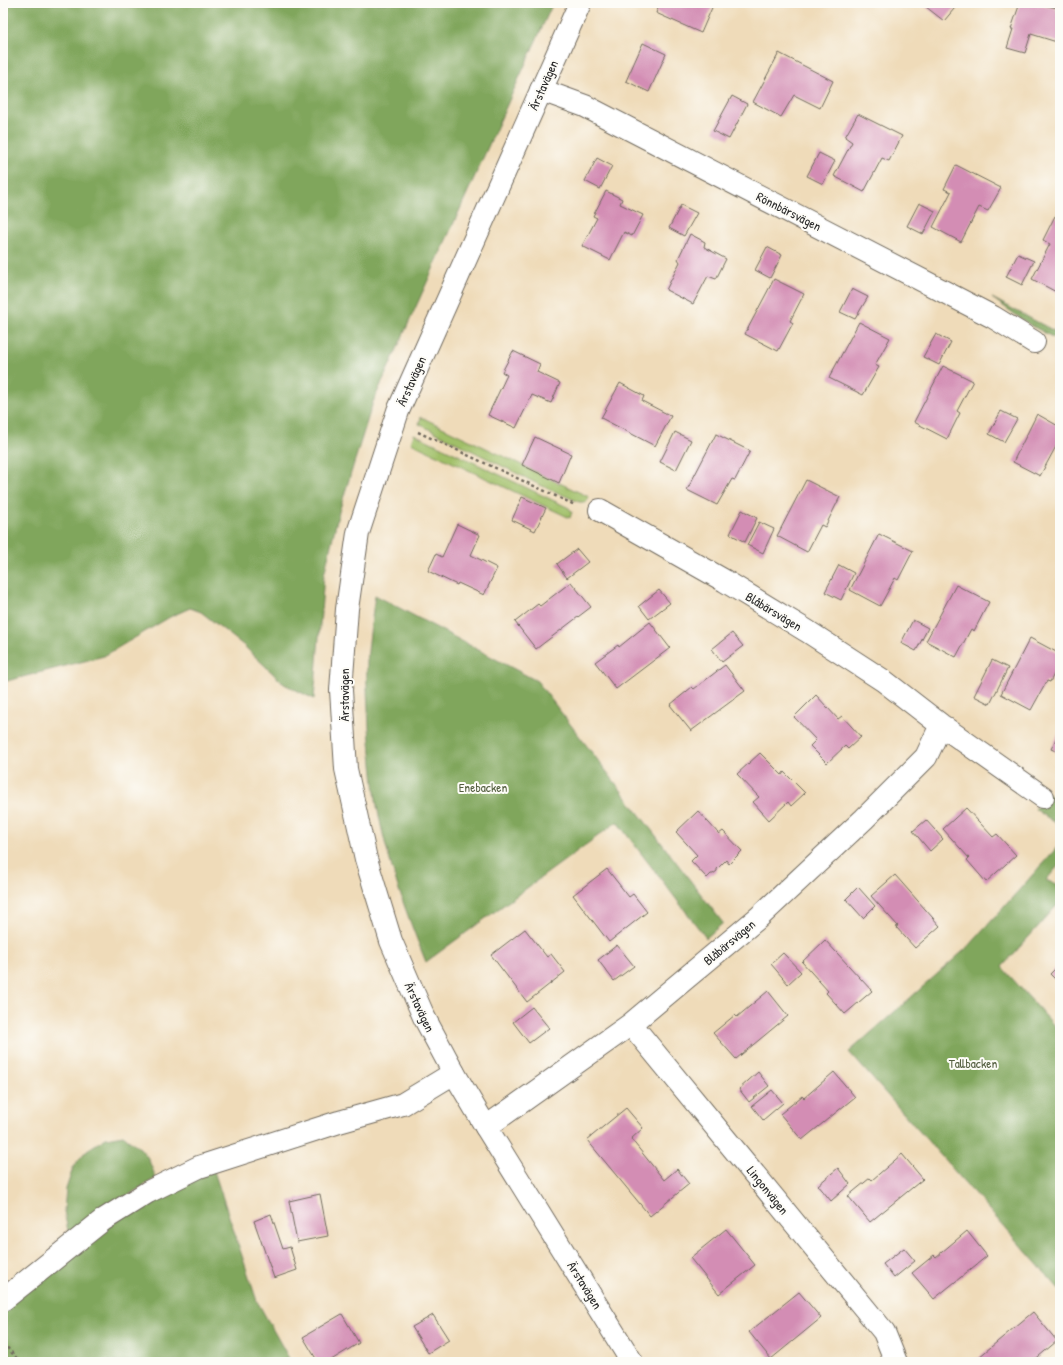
<svg xmlns="http://www.w3.org/2000/svg" width="1063" height="1365" viewBox="0 0 1063 1365" font-family="'Patrick Hand',sans-serif">
  <style>
    .green { fill: #a0bf67; stroke: #667549 }
    .forest { fill: #80a65c; stroke: #566844 }
    .building { fill: #d38db4 }
    .lines { fill: none; stroke-linecap: round; stroke-linejoin: round }
    .minor-casing { stroke: #70695d; stroke-width: 24 }
    .tertiary-casing { stroke: #70695d; stroke-width: 24 }
    .path { stroke: #70695d; stroke-width: 2.5; stroke-dasharray: 3 3; stroke-linecap: butt }
    .minor { stroke: #fff; stroke-width: 22 }
    .tertiary { stroke: #fff; stroke-width: 22 }
    .labels { text-anchor: middle; stroke-width: 4; stroke-linejoin: round; paint-order: stroke }
    .street-label { font-size: 13px; fill: #2b2b2b; stroke: #fdfcf7 }
    .park-label { font-size: 13px; fill: #545f40; stroke: #fdfcf7 }
  </style>
  <rect width="100%" height="100%" fill="#fdfcf7"/>
  <filter id="ink" filterUnits="userSpaceOnUse"><feTurbulence type="fractalNoise" baseFrequency=".025" numOctaves="2"/><feDisplacementMap in="SourceGraphic" scale="8" xChannelSelector="R" yChannelSelector="G"/><feConvolveMatrix kernelMatrix="1 2 1 2 8 2 1 2 1" color-interpolation-filters="sRGB"/></filter>
  <filter id="wash" filterUnits="userSpaceOnUse"><feTurbulence type="fractalNoise" baseFrequency=".012" numOctaves="4" result="noise"/><feDisplacementMap in="SourceGraphic" scale="16" xChannelSelector="R" yChannelSelector="G"/><feGaussianBlur stdDeviation="0.9" result="paint"/><feColorMatrix in="noise" values="0 0 0 0 0 0 0 0 0 0 0 0 0 0 0 0 0 1.4 0 .05"/><feComposite in="paint" operator="in"/></filter>
  <g filter="url(#wash)">
    <rect width="100%" height="100%" fill="#efdbb9"/>
    <path class="green" d="M 421,417 L 589,497 L 586,502 L 579,502 L 538,484 L 419,424 Z
      M 414,434 L 569,508 L 572,512 L 570,518 L 411,443 Z"/>
    <path class="forest" d="M 3,3 L 553,3 L 373,402 L 338,515 L 324,575 L 314,699 L 284,684 L 243,645 L 201,612 L 190,608 L 170,617 L 104,656 L 3,682 Z
      M 992,298 L 1060,334 L 1060,342 L 1058,340 L 1030,325 Z
      M 375,595 L 537,681 L 723,923 L 706,938 L 617,822 L 426,962 C 405,911 387,860 377,806 C 373,780 371,754 369,728 C 368,706 366,683 367,661 C 369,639 372,617 375,595 Z
      M 1048,794 L 1060,803 L 1060,826 L 1035,809 Z
      M 1060,844 L 1060,864 L 1046,880 L 1057,885 L 1060,883 L 1060,902 L 1002,967 L 1060,1032 L 1060,1290 L 849,1052 L 970,945 Z
      M 123,1135 L 141,1149 L 148,1158 L 156,1178 L 74,1229 L 68,1231 L 64,1211 L 66,1189 L 74,1165 L 87,1150 L 106,1138 Z
      M 213,1168 L 257,1301 L 291,1362 L 3,1362 L 3,1306 L 124,1215 Z"/>
    <g id="blocks">
      <path class="building" d="M 660,3 L 714,3 L 701,33 L 656,13 Z
        M 921,3 L 959,3 L 944,21 Z
        M 1020,3 L 1031,3 L 1039,5 L 1039,4 L 1057,8 L 1056,11 L 1060,12 L 1060,43 L 1031,34 L 1025,53 L 1007,48 L 1013,29 L 1011,29 Z
        M 643,43 L 666,54 L 649,92 L 626,81 Z
        M 779,53 L 833,81 L 820,108 L 794,95 L 781,117 L 753,102 Z
        M 732,96 L 747,104 L 729,139 L 713,131 Z
        M 858,114 L 902,136 L 889,161 L 882,158 L 864,192 L 834,176 L 852,142 L 845,137 Z
        M 819,153 L 835,161 L 823,184 L 807,176 Z
        M 597,158 L 612,166 L 600,189 L 585,181 Z
        M 956,165 L 1001,188 L 988,211 L 979,207 L 961,242 L 933,227 L 951,192 L 944,189 Z
        M 606,191 L 622,199 L 620,204 L 643,215 L 632,236 L 624,232 L 610,260 L 582,246 L 597,218 L 593,216 Z
        M 919,203 L 935,211 L 923,234 L 907,226 Z
        M 681,205 L 697,213 L 684,236 L 669,228 Z
        M 1055,216 L 1060,219 L 1060,294 L 1032,279 L 1050,244 L 1043,240 Z
        M 690,234 L 705,242 L 704,247 L 726,259 L 716,279 L 708,276 L 693,304 L 666,290 L 680,262 L 678,259 Z
        M 767,247 L 782,255 L 770,278 L 755,270 Z
        M 1018,254 L 1034,261 L 1022,285 L 1006,277 Z
        M 774,279 L 804,294 L 790,321 L 793,323 L 778,351 L 745,334 Z
        M 852,289 L 868,297 L 855,319 L 840,312 Z
        M 859,322 L 890,338 L 875,365 L 879,367 L 863,395 L 829,378 Z
        M 936,334 L 951,342 L 939,365 L 923,357 Z
        M 513,351 L 540,364 L 537,372 L 560,383 L 551,403 L 532,395 L 516,428 L 488,415 L 507,375 L 502,372 Z
        M 943,366 L 973,381 L 957,411 L 960,413 L 947,439 L 914,422 Z
        M 620,383 L 644,396 L 642,401 L 671,416 L 655,446 L 601,418 Z
        M 1001,411 L 1017,419 L 1004,442 L 989,434 Z
        M 1037,414 L 1060,427 L 1060,439 L 1040,476 L 1013,462 Z
        M 675,432 L 691,440 L 676,470 L 660,462 Z
        M 716,434 L 750,451 L 735,480 L 732,479 L 717,505 L 687,490 Z
        M 535,437 L 571,454 L 559,483 L 522,465 Z
        M 806,480 L 840,497 L 825,527 L 821,525 L 807,552 L 777,536 Z
        M 522,497 L 546,508 L 535,531 L 512,520 Z
        M 742,510 L 757,518 L 745,542 L 730,534 Z
        M 759,522 L 774,529 L 763,553 L 747,545 Z
        M 457,524 L 480,535 L 471,555 L 497,568 L 484,595 L 458,583 L 457,585 L 428,571 L 436,554 L 442,557 Z
        M 879,534 L 913,551 L 898,580 L 895,578 L 880,606 L 850,590 Z
        M 577,549 L 588,562 L 567,578 L 557,564 Z
        M 839,565 L 854,573 L 841,600 L 825,592 Z
        M 571,582 L 591,607 L 536,649 L 515,622 L 538,604 L 540,606 Z
        M 956,585 L 989,602 L 974,631 L 971,629 L 956,657 L 926,641 Z
        M 659,590 L 670,603 L 649,619 L 639,606 Z
        M 913,620 L 928,628 L 916,651 L 901,643 Z
        M 650,622 L 670,648 L 616,689 L 595,662 L 618,645 L 619,647 Z
        M 732,633 L 743,646 L 722,662 L 712,649 Z
        M 1030,638 L 1060,654 L 1060,662 L 1050,682 L 1047,681 L 1031,710 L 1001,694 Z
        M 992,660 L 1008,668 L 990,704 L 974,696 Z
        M 725,665 L 745,691 L 691,731 L 670,705 L 692,687 L 694,689 Z
        M 816,695 L 838,719 L 842,716 L 861,737 L 848,749 L 845,746 L 827,763 L 810,746 L 816,740 L 794,717 Z
        M 1060,731 L 1060,753 L 1051,749 Z
        M 760,753 L 782,775 L 784,772 L 805,793 L 791,806 L 788,802 L 769,820 L 753,802 L 759,797 L 737,774 Z
        M 966,808 L 993,837 L 997,834 L 1016,855 L 986,882 L 967,860 L 969,858 L 943,829 Z
        M 698,811 L 719,834 L 723,831 L 742,851 L 729,864 L 726,860 L 717,869 L 717,871 L 713,874 L 711,874 L 707,878 L 691,861 L 697,855 L 676,832 Z
        M 926,820 L 943,839 L 930,851 L 913,831 Z
        M 607,869 L 629,897 L 633,894 L 647,912 L 609,942 L 573,895 Z
        M 895,875 L 940,926 L 915,948 L 896,927 L 898,926 L 871,896 Z
        M 858,887 L 875,906 L 863,918 L 846,899 Z
        M 525,929 L 547,957 L 551,954 L 565,972 L 527,1002 L 491,955 Z
        M 825,940 L 872,991 L 845,1014 L 826,993 L 828,991 L 802,962 Z
        M 617,945 L 634,966 L 614,981 L 598,960 Z
        M 783,953 L 801,972 L 788,984 L 771,964 Z
        M 1060,964 L 1060,984 L 1050,974 Z
        M 768,991 L 788,1016 L 736,1059 L 713,1033 L 735,1015 L 737,1017 Z
        M 532,1007 L 549,1028 L 529,1043 L 513,1022 Z
        M 758,1072 L 769,1086 L 749,1102 L 739,1089 Z
        M 834,1072 L 855,1097 L 802,1140 L 780,1114 L 802,1096 L 804,1098 Z
        M 772,1090 L 783,1103 L 763,1120 L 752,1106 Z
        M 626,1108 L 643,1128 L 631,1139 L 664,1180 L 677,1169 L 689,1184 L 650,1216 L 587,1140 Z
        M 902,1154 L 923,1179 L 870,1222 L 848,1196 L 870,1178 L 872,1180 Z
        M 838,1168 L 850,1184 L 831,1201 L 818,1185 Z
        M 320,1194 L 328,1236 L 297,1242 L 289,1201 Z
        M 271,1214 L 283,1249 L 290,1247 L 297,1270 L 274,1278 L 254,1221 Z
        M 726,1229 L 755,1265 L 719,1294 L 690,1258 Z
        M 967,1231 L 987,1256 L 934,1299 L 912,1273 L 934,1255 L 936,1257 Z
        M 904,1248 L 915,1261 L 894,1278 L 883,1264 Z
        M 799,1292 L 821,1318 L 771,1359 L 749,1332 Z
        M 1033,1312 L 1057,1341 L 1032,1362 L 973,1362 Z
        M 342,1314 L 359,1343 L 328,1362 L 318,1362 L 303,1337 Z
        M 433,1315 L 449,1340 L 428,1353 L 412,1327 Z"/>
    </g>
  </g>
  <g filter="url(#ink)">
    <use href="#blocks" fill-opacity="0" stroke="#70695d" stroke-width="1"/>
    <g class="lines">
      <defs>
        <path id="minor" d="M 541,90 L 585,106 L 993,317 L 1034,342
          M 600,510 L 725,581 L 807,631 L 884,681 L 941,725 L 1043,797
          M 631,1024 L 884,1332 L 896,1362
          M 486,1127 L 631,1024 L 758,918 L 864,819 L 926,757 L 941,725
          M 3,1300 L 103,1220 L 148,1192 L 199,1167 L 339,1122 L 403,1104 L 454,1073"/>
        <path id="tertiary" d="M 580,3 L 398,411 L 358,533 L 347,609 L 341,690 L 346,769 L 366,859 L 391,941 L 424,1017 L 454,1073 L 486,1127 L 632,1362"/>
      </defs>
      <use href="#minor" class="minor-casing"/>
      <use href="#tertiary" class="tertiary-casing"/>
      <path class="path" d="M 418,432 L 575,505
        M 3,1343 L 20,1362"/>
      <use href="#minor" class="minor"/>
      <use href="#tertiary" class="tertiary"/>
    </g>
  </g>
  <g class="labels">
    <g class="street-label">
      <text transform="translate(543 85) rotate(-66)" y="5">Ärstavägen</text>
      <text transform="translate(789 211) rotate(27)" y="5">Rönnbärsvägen</text>
      <text transform="translate(411 381) rotate(-66)" y="5">Ärstavägen</text>
      <text transform="translate(774 611) rotate(31)" y="5">Blåbärsvägen</text>
      <text transform="translate(344 695) rotate(-90)" y="5">Ärstavägen</text>
      <text transform="translate(729 942) rotate(-40)" y="5">Blåbärsvägen</text>
      <text transform="translate(420 1007) rotate(65)" y="5">Ärstavägen</text>
      <text transform="translate(768 1190) rotate(51)" y="5">Lingonvägen</text>
      <text transform="translate(585 1285) rotate(58)" y="5">Ärstavägen</text>
    </g>
    <g class="park-label">
      <text x="483" y="792">Enebacken</text>
      <text x="973" y="1068">Tallbacken</text>
    </g>
  </g>
  <rect width="1063" height="1365" fill="none" stroke="#fdfcf7" stroke-width="16"/>
</svg>
